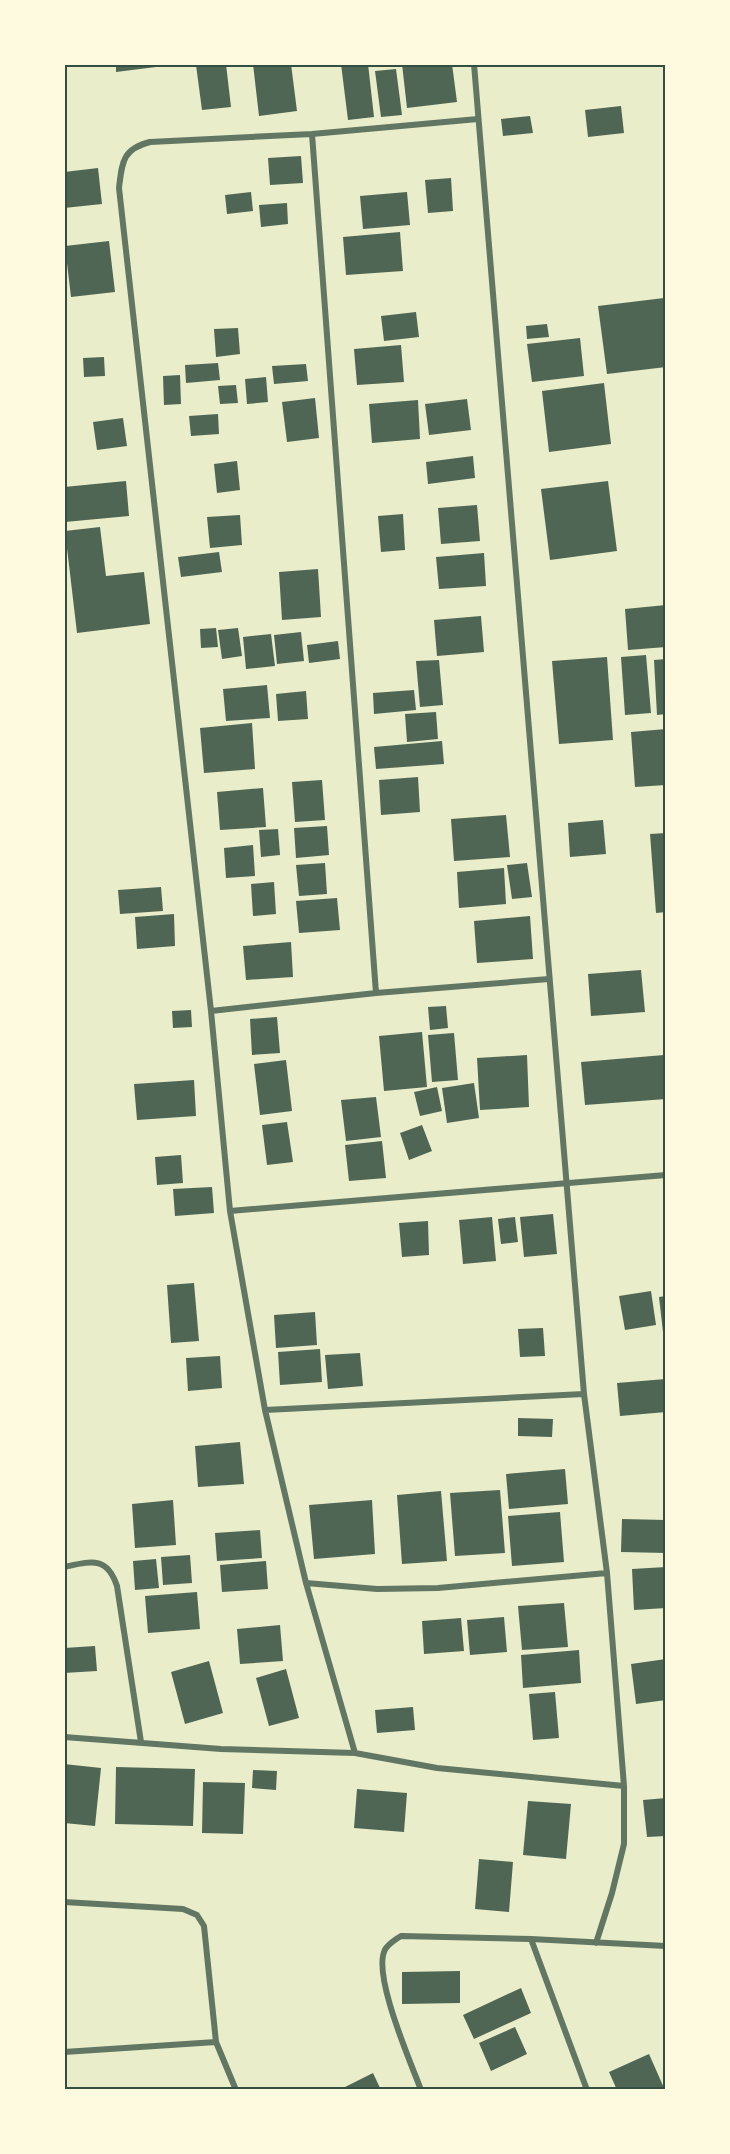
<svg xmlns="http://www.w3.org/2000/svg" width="730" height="2154" viewBox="0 0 730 2154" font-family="Lato,sans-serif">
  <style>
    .building { fill: #4f6655 }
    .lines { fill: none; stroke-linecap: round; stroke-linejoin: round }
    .minor { stroke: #617663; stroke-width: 6 }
    .neatline { fill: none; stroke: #344e41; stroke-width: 2 }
  </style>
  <rect width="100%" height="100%" fill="#e9edc9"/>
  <path class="building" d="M 116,64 L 164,64 L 164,66 L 116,72 Z
    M 226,64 L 231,107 L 202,110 L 196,65 Z
    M 253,64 L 291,64 L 297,111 L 259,116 Z
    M 341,64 L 368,64 L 374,117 L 348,120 Z
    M 402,64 L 452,64 L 457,102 L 407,108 Z
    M 396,69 L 402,115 L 381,117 L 375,71 Z
    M 621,106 L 624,133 L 588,137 L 585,110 Z
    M 530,116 L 533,133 L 503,136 L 501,119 Z
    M 301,156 L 303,183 L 270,185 L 268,158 Z
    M 98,168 L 102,204 L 64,208 L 64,172 Z
    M 451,178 L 453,211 L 428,213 L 425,180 Z
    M 251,192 L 253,211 L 227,214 L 225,195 Z
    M 407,192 L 410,225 L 363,229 L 360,196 Z
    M 287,203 L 288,224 L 261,227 L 259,205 Z
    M 400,232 L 403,271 L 346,275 L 343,237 Z
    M 109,241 L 115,292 L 71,297 L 65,246 Z
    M 664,298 L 666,367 L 607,374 L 598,306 Z
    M 416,312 L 419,337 L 384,341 L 381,316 Z
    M 547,324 L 549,337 L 527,339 L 526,326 Z
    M 238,328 L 240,354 L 216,357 L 214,329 Z
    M 580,338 L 584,376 L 532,382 L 527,344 Z
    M 401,345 L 404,382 L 357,385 L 354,349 Z
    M 104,357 L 105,376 L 84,377 L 83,358 Z
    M 218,363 L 220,380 L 186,383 L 185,365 Z
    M 306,364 L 308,381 L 274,384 L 272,366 Z
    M 180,375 L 181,404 L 164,405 L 163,376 Z
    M 266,377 L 268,402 L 247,404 L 245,379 Z
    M 604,383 L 611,444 L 549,452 L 542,391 Z
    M 236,385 L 238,403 L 220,404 L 218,386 Z
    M 315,398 L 319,438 L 287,442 L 282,402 Z
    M 467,399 L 471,430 L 429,435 L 425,404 Z
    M 418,400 L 420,439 L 372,443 L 369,404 Z
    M 218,414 L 219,434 L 191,436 L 189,416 Z
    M 123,418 L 127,446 L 97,450 L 93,422 Z
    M 473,456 L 475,478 L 428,484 L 426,462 Z
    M 237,461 L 240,490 L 217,493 L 214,464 Z
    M 126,481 L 129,516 L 65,522 L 64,487 Z
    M 608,481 L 617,551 L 550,560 L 541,489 Z
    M 477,505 L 480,541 L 441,544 L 438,508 Z
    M 403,514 L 405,550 L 381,552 L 378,516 Z
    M 240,515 L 242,545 L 210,548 L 207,517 Z
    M 100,527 L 106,576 L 144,572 L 150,624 L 77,633 L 65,531 Z
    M 219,552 L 222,572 L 181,577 L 178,557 Z
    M 484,553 L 486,586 L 439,589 L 436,557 Z
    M 318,569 L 321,617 L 282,620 L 279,572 Z
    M 666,605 L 666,647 L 628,650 L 625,609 Z
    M 481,616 L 484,652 L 437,656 L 434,620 Z
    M 216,628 L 218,647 L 201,648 L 200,629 Z
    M 238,628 L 242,656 L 222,659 L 218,630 Z
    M 301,632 L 304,661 L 277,664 L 274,635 Z
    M 271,634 L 275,666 L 246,669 L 243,637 Z
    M 338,641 L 340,659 L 309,663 L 307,645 Z
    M 646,655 L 651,713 L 625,715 L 621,657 Z
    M 607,657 L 613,740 L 559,744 L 552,661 Z
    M 666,659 L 666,714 L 657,715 L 654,660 Z
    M 439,660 L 443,705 L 420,707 L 416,661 Z
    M 267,685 L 270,718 L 226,721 L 223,689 Z
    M 414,690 L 416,710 L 374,714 L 373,693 Z
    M 306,691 L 308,719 L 278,721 L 276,694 Z
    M 436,712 L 438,739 L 407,742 L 405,714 Z
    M 252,723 L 255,769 L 204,773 L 200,728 Z
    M 666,729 L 666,785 L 635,787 L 631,732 Z
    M 442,741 L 444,764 L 376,769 L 374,747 Z
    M 418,777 L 420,812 L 381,815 L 379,780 Z
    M 322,780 L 325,820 L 295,822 L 292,782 Z
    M 263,788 L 266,827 L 220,830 L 217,792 Z
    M 506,815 L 510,857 L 454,861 L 451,819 Z
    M 603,820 L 606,854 L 570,857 L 568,823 Z
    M 327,826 L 329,855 L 296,858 L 294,828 Z
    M 278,829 L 280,855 L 261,857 L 259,830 Z
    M 666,833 L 666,912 L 656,913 L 650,834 Z
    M 253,845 L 255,876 L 226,878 L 224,848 Z
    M 325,863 L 327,894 L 299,896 L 296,865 Z
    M 527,863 L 532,897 L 512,899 L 507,865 Z
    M 504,868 L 506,904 L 459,908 L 457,872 Z
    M 274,882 L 276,914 L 253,916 L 251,884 Z
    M 161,887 L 163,911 L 120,914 L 118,890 Z
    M 337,898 L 340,930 L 299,933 L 296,901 Z
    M 174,914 L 175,946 L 137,949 L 135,917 Z
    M 530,916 L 533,959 L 477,963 L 474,921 Z
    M 291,942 L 293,977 L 246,980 L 243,946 Z
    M 641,970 L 645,1012 L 591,1016 L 588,974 Z
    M 446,1006 L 448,1028 L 430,1030 L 428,1007 Z
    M 191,1010 L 192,1027 L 173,1028 L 172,1011 Z
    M 277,1017 L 280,1053 L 252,1055 L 250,1019 Z
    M 422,1032 L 427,1087 L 384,1091 L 379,1036 Z
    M 454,1033 L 458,1080 L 432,1082 L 428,1035 Z
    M 527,1055 L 529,1107 L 480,1110 L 477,1058 Z
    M 664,1055 L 666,1099 L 585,1105 L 581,1062 Z
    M 286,1060 L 292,1111 L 260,1115 L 254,1064 Z
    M 194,1080 L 196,1116 L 137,1120 L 134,1084 Z
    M 474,1083 L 479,1118 L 447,1123 L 442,1088 Z
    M 437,1087 L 442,1111 L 420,1116 L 414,1092 Z
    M 376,1097 L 381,1137 L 346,1141 L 341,1100 Z
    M 287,1122 L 293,1162 L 267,1165 L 262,1125 Z
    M 422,1125 L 432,1151 L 409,1160 L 400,1133 Z
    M 382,1141 L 386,1178 L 349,1181 L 345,1145 Z
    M 181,1155 L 183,1183 L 157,1185 L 155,1157 Z
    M 212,1187 L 214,1213 L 175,1216 L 173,1189 Z
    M 553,1214 L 557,1254 L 524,1257 L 520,1217 Z
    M 492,1217 L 496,1261 L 463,1264 L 459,1220 Z
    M 515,1217 L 518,1242 L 501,1244 L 498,1219 Z
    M 428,1221 L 429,1255 L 402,1257 L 399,1223 Z
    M 194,1283 L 199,1341 L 171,1343 L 167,1285 Z
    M 651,1291 L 656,1325 L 625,1330 L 619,1296 Z
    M 666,1296 L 666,1341 L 664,1341 L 659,1297 Z
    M 315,1312 L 317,1345 L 276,1348 L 274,1315 Z
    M 543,1328 L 545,1356 L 520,1357 L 518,1329 Z
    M 320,1349 L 322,1382 L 280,1385 L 278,1352 Z
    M 360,1353 L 363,1386 L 328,1389 L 325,1355 Z
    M 220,1356 L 222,1388 L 188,1391 L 186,1358 Z
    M 666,1379 L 666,1412 L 620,1416 L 617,1383 Z
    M 518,1418 L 553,1419 L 552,1437 L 518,1436 Z
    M 240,1442 L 244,1484 L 198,1487 L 195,1446 Z
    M 565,1469 L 568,1504 L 509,1509 L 506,1474 Z
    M 500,1490 L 505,1553 L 455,1556 L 450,1493 Z
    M 441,1491 L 447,1561 L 402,1564 L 397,1495 Z
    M 173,1500 L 176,1545 L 135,1548 L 132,1504 Z
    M 372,1500 L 375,1554 L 314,1559 L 309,1505 Z
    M 560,1512 L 564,1562 L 512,1566 L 508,1516 Z
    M 622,1519 L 666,1520 L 666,1553 L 621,1552 Z
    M 260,1530 L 262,1558 L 217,1561 L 215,1533 Z
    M 190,1555 L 192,1583 L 163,1585 L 161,1557 Z
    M 156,1559 L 159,1588 L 135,1590 L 133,1561 Z
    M 266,1561 L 268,1589 L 222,1592 L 220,1565 Z
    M 666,1567 L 666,1608 L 634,1610 L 632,1569 Z
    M 197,1592 L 200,1629 L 148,1633 L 145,1596 Z
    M 564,1603 L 568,1647 L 522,1650 L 518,1606 Z
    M 504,1617 L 507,1652 L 470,1655 L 467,1620 Z
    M 461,1618 L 464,1651 L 424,1654 L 422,1621 Z
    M 280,1625 L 283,1661 L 240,1664 L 237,1629 Z
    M 95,1646 L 97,1671 L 64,1673 L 64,1648 Z
    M 579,1650 L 581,1683 L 523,1688 L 521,1655 Z
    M 666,1659 L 666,1700 L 636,1704 L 631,1664 Z
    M 209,1661 L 223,1713 L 185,1724 L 171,1672 Z
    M 286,1669 L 299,1718 L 269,1726 L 256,1678 Z
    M 555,1692 L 559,1738 L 533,1740 L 529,1694 Z
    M 413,1707 L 415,1730 L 377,1733 L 375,1710 Z
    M 64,1764 L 101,1768 L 95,1826 L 64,1823 Z
    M 116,1767 L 195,1769 L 193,1826 L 115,1824 Z
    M 253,1770 L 277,1771 L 276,1790 L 252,1788 Z
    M 203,1782 L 245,1783 L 243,1834 L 202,1833 Z
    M 357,1789 L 407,1793 L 404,1832 L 354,1828 Z
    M 666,1798 L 666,1836 L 647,1837 L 643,1800 Z
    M 528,1801 L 571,1804 L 566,1859 L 523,1855 Z
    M 479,1859 L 513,1862 L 509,1912 L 475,1909 Z
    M 460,1971 L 460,2003 L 402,2004 L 402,1972 Z
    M 521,1988 L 531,2013 L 474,2039 L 463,2015 Z
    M 515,2027 L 527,2054 L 491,2071 L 479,2043 Z
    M 649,2054 L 664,2088 L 659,2090 L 617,2090 L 609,2072 Z
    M 373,2073 L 381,2090 L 339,2090 Z"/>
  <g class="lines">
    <path class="minor" d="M 376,993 L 549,979
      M 211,1011 L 376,993 L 312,134
      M 230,1211 L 666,1175
      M 265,1410 L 584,1394
      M 64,1567 C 92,1561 107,1556 117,1586 L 141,1742
      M 306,1583 L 377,1589 L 438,1588 L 607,1573
      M 64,1737 L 221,1749 L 355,1753 L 437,1768 L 624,1786 L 607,1573 L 584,1394 L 474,64
      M 355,1753 L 306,1583 L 265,1410 L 230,1211 L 211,1011 L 119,188 C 122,163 122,149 150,142 L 312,134 L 478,119
      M 64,1902 L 183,1909 L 197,1915 L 204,1926 L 216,2042 L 236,2090
      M 531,1939 L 587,2090
      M 596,1943 L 612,1893 L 624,1844 L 624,1786
      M 64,2052 L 216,2042
      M 421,2090 C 411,2063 370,1970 386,1948 C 390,1943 396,1939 401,1936 L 531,1939 L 666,1946"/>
  </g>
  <rect width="730" height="2154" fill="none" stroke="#fefae0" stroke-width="132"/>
  <rect x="66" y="66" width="598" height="2022" class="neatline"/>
</svg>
